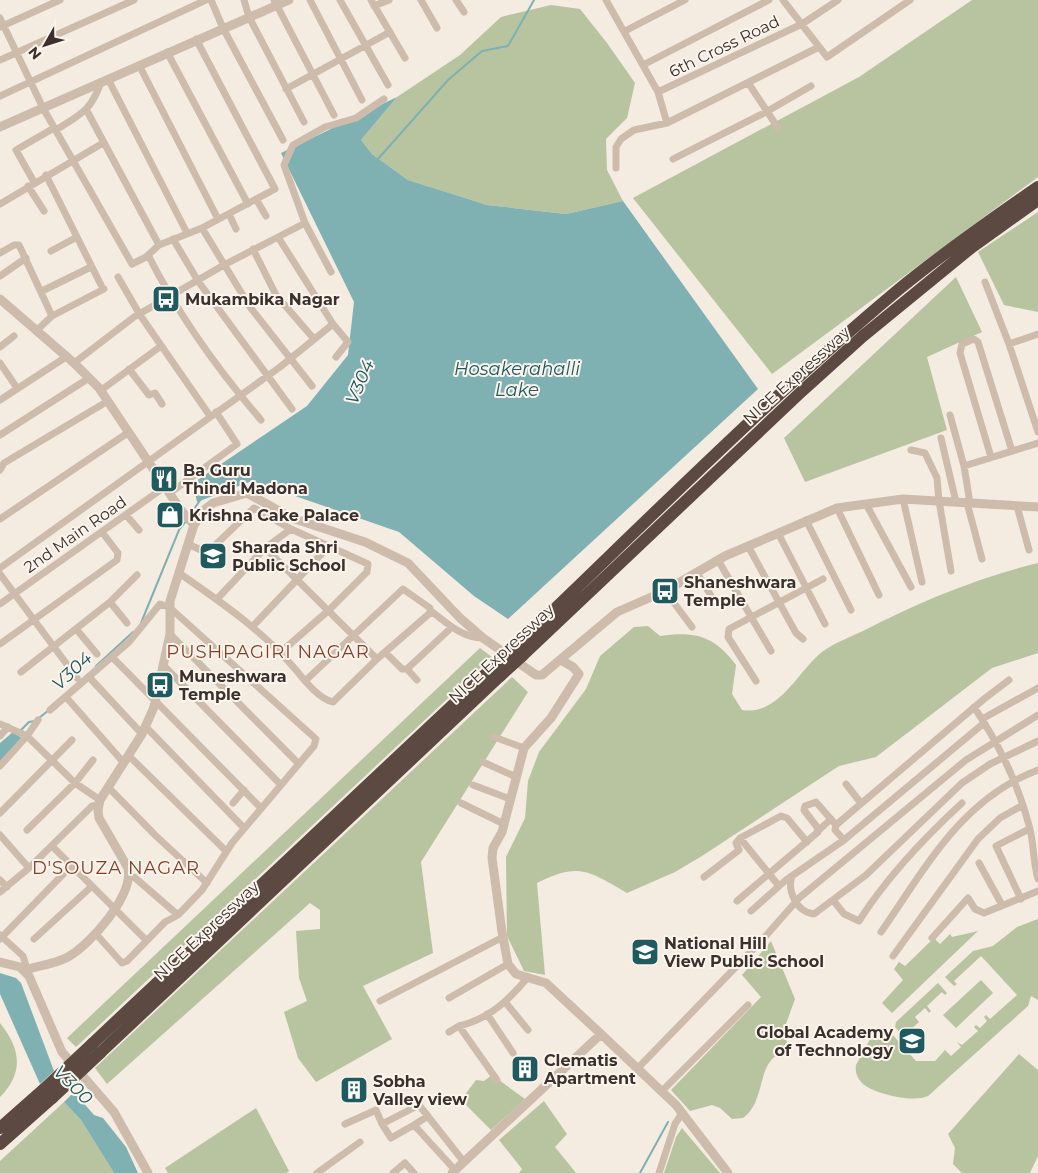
<svg xmlns="http://www.w3.org/2000/svg" width="1038" height="1173" viewBox="0 0 1038 1173" font-family="Montserrat,sans-serif">
  <style>
    .green { fill: #b8c4a0 }
    .water { fill: #7fb0b2 }
    .lines { fill: none; stroke-linecap: round; stroke-linejoin: round }
    .stream { stroke: #7fb0b2; stroke-width: 2 }
    .minor { stroke: #cdbbac; stroke-width: 7 }
    .tertiary { stroke: #cdbbac; stroke-width: 9 }
    .motorway { stroke: #5c4a42; stroke-width: 12 }
    .motorway-bridge { stroke: #5c4a42; stroke-width: 12 }
    .labels { text-anchor: middle; stroke-width: 4; stroke-linejoin: round; paint-order: stroke }
    .street-label { font-size: 16px; fill: #3b302b; stroke: #fbf5ee }
    .poi-label { font-size: 16px; font-weight: bold; fill: #3b302b; stroke: #fbf5ee; text-anchor: start }
    .water-label { font-size: 18px; font-style: italic; fill: #1f5a5e; stroke: #fbf5ee }
    .neighbourhood-label { font-size: 18px; letter-spacing: 1px; fill: #8c3b22; stroke: #fbf5ee }
  </style>
  <rect width="100%" height="100%" fill="#f4ebe1"/>
  <path class="green" d="M 972,0 L 1038,0 L 1038,177 L 772,374 L 633,198 L 859,77 Z
    M 551,5 L 580,9 L 607,43 L 635,83 L 627,118 L 606,139 L 607,170 L 623,201 L 566,214 L 487,205 L 408,180 L 372,154 L 361,140 L 397,97 L 460,55 L 501,17 Z
    M 1038,212 L 1038,312 L 1004,305 L 978,252 Z
    M 956,277 L 982,332 L 927,357 L 947,430 L 805,482 L 784,438 Z
    M 1038,563 L 1038,653 L 992,668 L 876,757 L 839,766 L 702,856 L 675,872 L 627,893 C 588,871 580,862 537,883 L 545,975 L 524,971 L 507,936 L 506,857 L 525,818 L 528,781 L 539,752 L 586,689 L 600,656 L 634,627 L 648,626 L 660,636 C 696,631 714,636 736,665 L 732,694 L 742,710 C 779,716 798,671 822,652 C 834,643 850,637 863,631 C 919,602 977,578 1038,563 Z
    M 480,648 L 492,657 L 76,1047 L 67,1038 Z
    M 512,677 L 528,692 L 421,862 L 433,953 L 363,986 L 392,1039 L 316,1082 L 298,1058 L 284,1012 L 307,1001 L 299,978 L 296,931 L 320,929 L 320,910 L 310,903 L 107,1084 L 95,1068 Z
    M 1038,919 L 1038,1000 L 1031,996 L 1028,1006 L 928,1096 C 914,1103 873,1094 862,1083 C 857,1078 855,1072 856,1065 L 874,1032 L 881,1028 L 890,1032 L 916,1061 L 935,1061 L 945,1050 L 951,1056 L 961,1047 L 957,1042 L 962,1045 L 978,1031 L 974,1027 L 976,1025 L 980,1028 L 987,1021 L 984,1017 L 986,1015 L 990,1019 L 1017,995 L 981,956 L 954,981 L 957,984 L 954,986 L 945,977 L 973,951 L 993,946 L 1017,927 Z
    M 978,931 L 892,1013 L 882,1003 L 903,980 L 894,969 L 899,962 L 905,966 L 934,938 L 940,944 L 950,934 L 952,937 Z
    M 771,941 L 795,999 L 783,1032 L 790,1050 C 753,1057 769,1099 743,1118 L 732,1119 L 720,1108 L 712,1105 L 690,1111 L 671,1090 L 761,997 L 742,975 Z
    M 981,980 L 993,993 L 956,1028 L 943,1015 Z
    M 938,983 L 947,993 L 945,995 L 942,992 L 927,1006 L 931,1011 L 929,1013 L 925,1008 L 915,1017 L 919,1022 L 907,1033 L 901,1034 L 895,1027 L 896,1022 Z
    M 0,1023 C 21,1049 24,1073 0,1097 Z
    M 1019,1054 L 1038,1070 L 1038,1156 L 1030,1173 L 962,1173 L 953,1164 L 955,1148 L 948,1134 Z
    M 492,1075 L 525,1099 L 491,1130 L 461,1100 L 476,1080 L 484,1081 Z
    M 544,1101 L 567,1134 L 555,1147 L 576,1173 L 519,1173 L 522,1169 L 499,1140 Z
    M 64,1102 L 81,1120 L 114,1173 L 0,1173 L 0,1161 Z
    M 256,1108 L 289,1171 L 286,1173 L 168,1173 L 165,1168 Z
    M 682,1128 L 720,1173 L 664,1173 L 676,1137 Z"/>
  <path class="water" d="M 397,97 L 361,140 L 372,154 L 408,180 L 487,205 L 566,214 L 623,201 L 758,389 L 508,619 L 474,596 L 399,532 L 252,481 L 197,502 L 193,483 L 307,406 L 348,355 L 354,302 L 281,153 Z
    M 13,732 L 23,739 L 0,764 L 0,743 Z
    M 0,973 L 16,978 L 21,983 L 54,1071 L 40,1084 L 0,994 Z
    M 74,1092 L 94,1115 L 103,1118 L 126,1147 L 138,1173 L 114,1173 L 81,1120 L 64,1102 Z"/>
  <g class="lines">
    <path class="stream" d="M 378,159 L 448,80 L 482,51 L 508,46 L 534,0
      M 189,516 L 201,499
      M 141,623 L 179,530 L 187,520
      M 96,666 L 133,632
      M 39,718 L 49,710
      M 21,730 L 29,722 L 35,721
      M 640,1173 L 668,1122"/>
    <path class="minor" d="M 211,0 L 223,28 L 283,140
      M 244,0 L 249,17 L 304,122
      M 274,0 L 334,115
      M 310,0 L 362,100
      M 340,0 L 388,85
      M 371,0 L 405,58
      M 421,0 L 437,28
      M 456,0 L 464,12
      M 606,0 L 658,92 L 667,123
      M 783,0 L 827,57 L 910,0
      M 374,6 L 389,0
      M 0,18 L 43,108 L 132,264 L 146,257 L 159,245 L 202,228 L 275,189 L 196,39
      M 0,27 L 60,0
      M 625,31 L 685,0
      M 167,52 L 248,204
      M 0,60 L 134,0
      M 139,65 L 218,219
      M 643,65 L 769,0
      M 108,79 L 187,233
      M 749,84 L 778,128
      M 286,89 L 390,32
      M 658,92 L 802,24 L 838,0
      M 0,96 L 206,0
      M 87,111 L 159,245
      M 56,130 C 81,114 91,111 101,82
      M 673,159 L 766,112 L 811,86
      M 616,168 L 616,147 L 621,139 L 634,130 L 667,123 L 819,47
      M 46,175 L 101,285
      M 34,182 L 16,150 L 54,128
      M 28,186 L 44,211
      M 256,199 L 266,216
      M 0,204 L 103,143
      M 229,214 L 236,229
      M 305,223 L 331,272
      M 202,228 L 250,307 L 312,386
      M 278,237 L 305,223 L 284,165 L 293,145 L 325,127 L 356,118 L 384,99
      M 173,239 L 198,281 L 292,409
      M 253,249 L 276,295 L 314,339
      M 51,251 L 77,237
      M 0,253 L 14,245 L 19,245 L 52,316
      M 148,255 C 178,314 218,370 261,420
      M 0,276 L 26,258
      M 118,277 L 140,315 L 210,416
      M 985,282 L 1009,344 L 1038,432
      M 42,291 L 91,267
      M 333,324 L 348,342 L 336,357
      M 36,331 L 52,316 L 104,289
      M 1009,344 L 1038,334
      M 0,347 L 14,336
      M 0,363 L 17,388
      M 129,369 L 149,395 L 155,393 L 162,404
      M 100,391 L 161,346
      M 0,400 L 66,357
      M 950,415 L 964,466 L 970,503
      M 0,435 L 89,378
      M 941,438 L 956,502
      M 911,450 L 925,453 L 937,478 L 939,501 L 951,571
      M 991,457 L 960,353 L 962,344 L 974,339 L 978,342 L 1012,451
      M 964,466 L 1038,443
      M 0,470 L 4,463 L 108,401
      M 170,493 L 237,444 L 216,412
      M 903,499 L 922,582
      M 967,503 L 982,559
      M 866,504 L 911,587
      M 1017,506 L 1029,550
      M 837,508 L 879,595
      M 126,515 L 139,530
      M 0,519 L 129,432
      M 806,520 L 851,610
      M 778,533 L 825,624
      M 188,544 L 205,552 L 209,551 L 254,508 L 291,529
      M 748,546 L 796,633 L 803,639
      M 265,548 L 377,659
      M 718,560 L 771,651
      M 0,568 L 280,367 L 333,324 L 278,237 L 224,265 L 134,317 L 74,363
      M 179,573 C 221,602 263,631 296,670 C 305,681 319,699 333,702 L 377,659 L 430,613 L 430,608 L 403,589 L 305,681
      M 697,573 L 713,599
      M 0,574 L 77,678
      M 665,591 L 692,627
      M 217,599 L 265,548 L 291,529 L 368,564 L 367,572 L 329,610 L 281,652
      M 110,602 L 127,623
      M 0,604 L 166,486
      M 431,611 C 447,623 462,638 483,638
      M 252,627 L 328,547
      M 77,630 L 97,654
      M 170,634 L 298,763
      M 0,644 L 117,560 L 118,553 L 102,532
      M 385,652 L 402,669 L 407,669 L 452,627
      M 112,657 L 261,808
      M 164,666 L 280,784
      M 407,669 L 417,680
      M 21,672 L 110,602 L 137,575
      M 89,677 L 142,734
      M 756,681 L 728,637 L 729,629 L 823,579
      M 66,697 L 124,763
      M 974,707 C 999,744 1019,786 1030,829 C 1034,846 1033,862 1038,879
      M 50,710 L 129,642 L 160,604 L 169,607 L 316,739 L 314,746 L 232,843 L 202,890 L 178,915 L 165,922 L 127,961 L 122,963 L 96,934
      M 982,719 L 1038,688
      M 0,724 L 27,736 L 75,783 L 100,800
      M 145,726 L 244,828
      M 0,736 L 8,727
      M 494,737 L 524,748
      M 129,756 L 226,851
      M 483,762 L 516,777
      M 0,766 L 27,736 L 38,720
      M 846,784 L 860,802
      M 473,785 L 510,799
      M 109,788 L 156,836 L 207,883
      M 233,803 L 244,790
      M 461,803 L 504,824
      M 0,813 L 72,740
      M 27,830 L 75,783 L 93,760
      M 819,830 L 831,819
      M 0,835 L 29,868
      M 740,838 L 779,886
      M 844,840 L 835,830 L 836,825 L 984,699 L 1009,680
      M 52,846 L 146,940
      M 979,863 L 1002,905
      M 792,876 C 787,890 796,912 814,914 L 866,875 L 962,783 L 990,764 L 1038,741
      M 129,877 L 134,877 L 178,915
      M 704,877 L 739,850 L 736,843 L 740,838 L 781,816 L 787,818 L 807,842
      M 0,880 L 7,887
      M 0,892 L 29,868 L 92,806 L 99,804
      M 1021,899 L 996,846 L 1029,829
      M 833,900 L 844,914 L 859,921 C 887,877 924,838 962,803
      M 737,901 L 818,832 L 817,827 L 804,810 L 805,806 L 816,802 L 836,825
      M 751,911 L 786,880 L 844,840 L 984,723
      M 881,932 C 925,869 962,798 1038,770
      M 0,935 L 23,956 L 27,969
      M 932,938 L 968,898 L 975,909 L 984,913 L 1038,891
      M 0,939 L 72,865
      M 34,939 L 91,887
      M 893,956 L 978,839 L 1000,818 L 1023,805
      M 449,998 L 508,964
      M 380,1001 L 503,937
      M 506,1003 L 528,1030
      M 487,1014 L 513,1053
      M 449,1032 L 459,1026
      M 637,1069 L 764,938 L 799,898 L 966,760 L 1038,715
      M 497,1080 L 459,1026 C 489,1019 509,1000 528,977
      M 662,1091 L 748,1005
      M 345,1124 L 376,1110 L 382,1124
      M 414,1125 L 428,1116
      M 455,1170 L 414,1125 L 391,1138 L 382,1124 L 419,1105 L 464,1162
      M 317,1173 L 360,1142
      M 393,1173 L 405,1163 L 414,1173
      M 659,1173 L 675,1124 L 682,1113"/>
    <path class="tertiary" d="M 0,127 L 289,0
      M 0,299 L 74,363 L 99,388 L 180,509 L 194,525
      M 561,660 L 573,667 L 579,674 L 551,718 L 524,748 L 502,832 L 493,848 L 492,858 L 502,932 L 508,964 L 516,974 L 546,983 L 601,1034
      M 0,962 L 20,967 L 29,976 L 62,1052 L 114,1112 L 148,1173
      M 24,970 C 38,966 55,964 68,957 C 90,945 134,895 128,868 L 99,818 L 98,810 L 100,800 L 142,734 L 154,707 L 170,634 L 170,601 L 194,525 L 204,510 L 213,503 L 247,493 L 292,518 L 365,542 L 408,563 L 460,618 L 483,638 L 536,675 L 542,675 L 617,612 L 665,591 L 725,556 L 837,508 L 903,499 L 1038,507
      M 452,1173 L 601,1034 L 676,1105 L 728,1173"/>
    <path class="motorway" d="M 513,649 C 640,528 763,403 898,290 C 943,253 990,220 1038,187
      M 522,656 L 802,391 L 863,336 L 972,247 L 1038,200
      M 92,1044 L 491,669
      M 100,1053 L 500,676
      M 0,1128 L 43,1090
      M 0,1144 L 52,1098"/>
    <path class="motorway-bridge" d="M 491,669 L 513,649
      M 500,676 L 522,656
      M 43,1090 L 92,1044
      M 52,1098 L 100,1053"/>
  </g>
  <defs>
    <symbol id="bus-square" viewBox="-11 -11 22 22"><rect x="-9" y="-9" width="18" height="18" rx="4" fill="#1f5a5e" stroke="#fbf5ee"/><path d="M-5-6H5V4H4V6H2V4H-2V6H-4V4H-5ZM-3.5-4V0h7V-4ZM-3.5 1.2v1.5H-2V1.2ZM2 1.2v1.5H3.5V1.2Z" fill="#fff"/></symbol>
    <symbol id="restaurant-square" viewBox="-11 -11 22 22"><rect x="-9" y="-9" width="18" height="18" rx="4" fill="#1f5a5e" stroke="#fbf5ee"/><path d="M-5-6h1v4h1v-4h1v4h1v-4h1v5L-1.5 .5V6h-2V.5L-5-1ZM5-6V6H3V1.5H1.5Q1.5-4 5-6Z" fill="#fff"/></symbol>
    <symbol id="shop-square" viewBox="-11 -11 22 22"><rect x="-9" y="-9" width="18" height="18" rx="4" fill="#1f5a5e" stroke="#fbf5ee"/><path d="M-5-2.5h2.3a2.7 3.5 0 0 1 5.4 0H5L5.5 6h-11ZM-1.5-2.5h3a1.5 2.3 0 0 0-3 0Z" fill="#fff"/></symbol>
    <symbol id="school-square" viewBox="-11 -11 22 22"><rect x="-9" y="-9" width="18" height="18" rx="4" fill="#1f5a5e" stroke="#fbf5ee"/><path d="M0-5L7-2L0 1L-7-2ZM-4 1L0 2.5L4 1V4Q0 6-4 4Z" fill="#fff"/></symbol>
    <symbol id="university-square" viewBox="-11 -11 22 22"><rect x="-9" y="-9" width="18" height="18" rx="4" fill="#1f5a5e" stroke="#fbf5ee"/><path d="M0-5L7-2L0 1L-7-2ZM-4 1L0 2.5L4 1V4Q0 6-4 4Z" fill="#fff"/></symbol>
    <symbol id="building-square" viewBox="-11 -11 22 22"><rect x="-9" y="-9" width="18" height="18" rx="4" fill="#1f5a5e" stroke="#fbf5ee"/><path d="M-4-6H4V6H1V3H-1V6H-4ZM-2.5-4.3h1.7v1.8h-1.7ZM.8-4.3h1.7v1.8H.8ZM-2.5-1h1.7V.8h-1.7ZM.8-1h1.7V.8H.8Z" fill="#fff"/></symbol>
  </defs>
  <g fill-rule="evenodd">
    <use href="#bus-square" x="150" y="283" width="32" height="32"/>
    <use href="#restaurant-square" x="148" y="463" width="32" height="32"/>
    <use href="#shop-square" x="154" y="499" width="32" height="32"/>
    <use href="#school-square" x="197" y="540" width="32" height="32"/>
    <use href="#bus-square" x="649" y="575" width="32" height="32"/>
    <use href="#bus-square" x="144" y="669" width="32" height="32"/>
    <use href="#school-square" x="629" y="936" width="32" height="32"/>
    <use href="#university-square" x="896" y="1025" width="32" height="32"/>
    <use href="#building-square" x="509" y="1053" width="32" height="32"/>
    <use href="#building-square" x="338" y="1074" width="32" height="32"/>
  </g>
  <g class="labels">
    <g class="street-label">
      <text transform="translate(724 46) rotate(-26)" y="6">6th Cross Road</text>
      <text transform="translate(796 375) rotate(-42)" y="6">NICE Expressway</text>
      <text transform="translate(75 534) rotate(-35)" y="6">2nd Main Road</text>
      <text transform="translate(501 653) rotate(-43)" y="6">NICE Expressway</text>
      <text transform="translate(206 930) rotate(-43)" y="6">NICE Expressway</text>
    </g>
    <g class="poi-label">
      <text x="185" y="305">Mukambika Nagar</text>
      <text x="183" y="476">Ba Guru<tspan x="183" dy="18">Thindi Madona</tspan></text>
      <text x="189" y="521">Krishna Cake Palace</text>
      <text x="232" y="553">Sharada Shri<tspan x="232" dy="18">Public School</tspan></text>
      <text x="684" y="588">Shaneshwara<tspan x="684" dy="18">Temple</tspan></text>
      <text x="179" y="682">Muneshwara<tspan x="179" dy="18">Temple</tspan></text>
      <text x="664" y="949">National Hill<tspan x="664" dy="18">View Public School</tspan></text>
      <text x="893" y="1038" text-anchor="end">Global Academy<tspan x="893" dy="18">of Technology</tspan></text>
      <text x="544" y="1066">Clematis<tspan x="544" dy="18">Apartment</tspan></text>
      <text x="373" y="1087">Sobha<tspan x="373" dy="18">Valley view</tspan></text>
    </g>
    <g class="water-label">
      <text x="517" y="375">Hosakerahalli<tspan x="517" dy="21">Lake</tspan></text>
      <text transform="translate(360 382) rotate(-67)" y="6">V304</text>
      <text transform="translate(72 671) rotate(-43)" y="6">V304</text>
      <text transform="translate(73 1085) rotate(45)" y="6">V300</text>
    </g>
    <g class="neighbourhood-label">
      <text x="268" y="658">PUSHPAGIRI NAGAR</text>
      <text x="116" y="874">D'SOUZA NAGAR</text>
    </g>
  </g>
  <g transform="translate(45 45) rotate(231)" stroke="#fbf5ee" stroke-width="4" paint-order="stroke">
  <path d="M0-4L9 19L0 12L-9 19Z" fill="#3b302b"/>
  <text y="-8" font-size="14" font-weight="bold" text-anchor="middle" fill="#3b302b">N</text>
  </g>
</svg>
